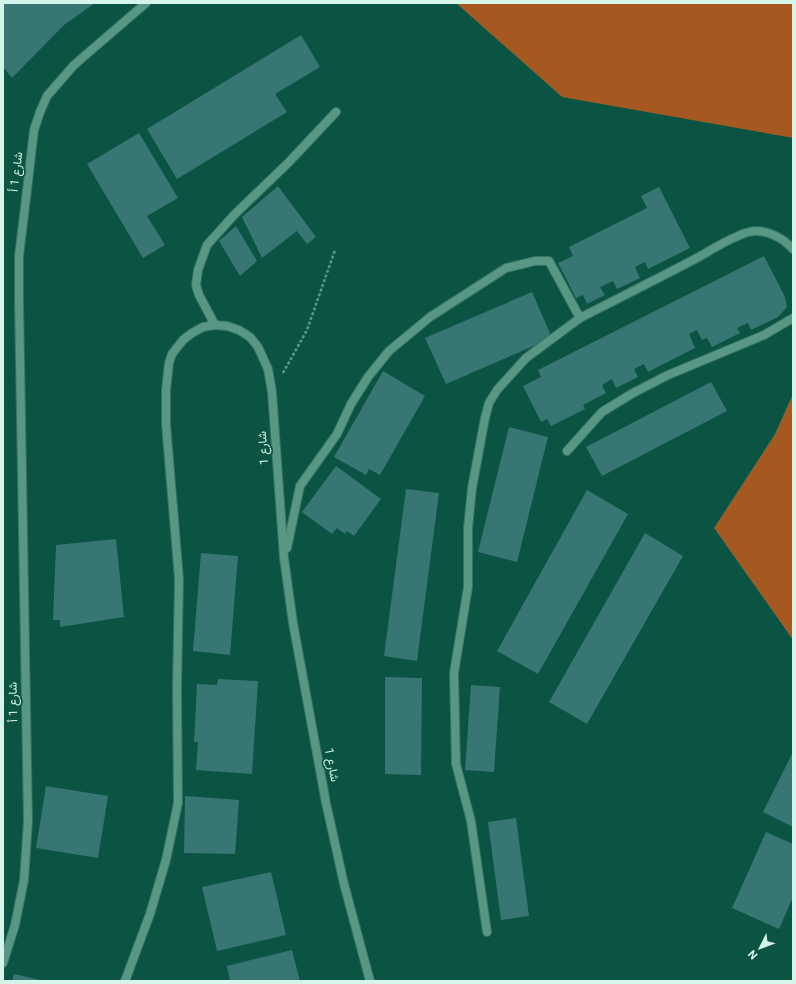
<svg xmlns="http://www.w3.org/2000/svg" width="796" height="984" font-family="Georgia,Vazirmatn,serif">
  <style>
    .green { fill: #a5581f }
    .building { fill: #387674 }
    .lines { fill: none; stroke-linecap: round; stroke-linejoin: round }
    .street-casing { stroke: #347364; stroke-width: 10 }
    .path { stroke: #609788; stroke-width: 2.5; stroke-dasharray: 3 2; stroke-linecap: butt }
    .street { stroke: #589784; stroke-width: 8 }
    .labels { text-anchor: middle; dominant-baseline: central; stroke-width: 3.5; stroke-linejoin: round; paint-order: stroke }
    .street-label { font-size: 12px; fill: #d6f5ea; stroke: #0b5342 }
  </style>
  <rect width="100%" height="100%" fill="#0b5342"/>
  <g class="green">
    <path d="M456,3H793V138L562,97Z"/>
    <path d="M793,394V640L714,528L775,434Z"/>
  </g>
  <g class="building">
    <path d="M3,3H95L64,25L12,78L3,67Z"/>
    <path d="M301,35L320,67L275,94L287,112L177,179L147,129Z"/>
    <path d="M139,133L178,198L147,216L165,245L143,258L87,164Z"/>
    <path d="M278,186L316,237L307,244L297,231L262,258L242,217Z"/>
    <path d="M659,187L690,248L648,269L645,262L635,267L640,278L617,289L613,281L600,287L605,295L587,304L583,295L576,298L558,263L573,256L569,247L647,208L641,196Z"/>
    <path d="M236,226L257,261L240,276L219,241Z"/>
    <path d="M764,256L785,297L787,307L778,317L751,330L748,323L737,328L740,333L712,347L707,338L702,340L697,330L689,334L695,348L648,372L644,364L634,369L638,377L616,388L612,379L602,385L606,393L583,405L585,409L551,426L547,419L541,422L523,386L541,377L538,370Z"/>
    <path d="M532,292L552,338L446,384L425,338Z"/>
    <path d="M383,371L425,396L380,475L369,469L366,475L334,457Z"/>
    <path d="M711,382L727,411L602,476L586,447Z"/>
    <path d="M509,427L548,437L517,562L478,552Z"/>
    <path d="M336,466L381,499L354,536L347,531L345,534L337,528L332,534L302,512Z"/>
    <path d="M406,489L439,493L417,661L384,656Z"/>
    <path d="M587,490L628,514L538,674L497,651Z"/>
    <path d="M645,533L683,556L587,724L549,702Z"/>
    <path d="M116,539L124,617L60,627V620H53L56,545Z"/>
    <path d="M201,553L238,556L230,655L193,651Z"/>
    <path d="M385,677L422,678L421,775L385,774Z"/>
    <path d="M218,679L258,681L252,774L196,770L198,742H194L197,684L217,685Z"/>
    <path d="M471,685L500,687L494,772L465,770Z"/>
    <path d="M793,752V827L763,812Z"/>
    <path d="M46,786L108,796L98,858L36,848Z"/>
    <path d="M185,796L239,800L235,854L184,853Z"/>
    <path d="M516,818L529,916L501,920L488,822Z"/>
    <path d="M766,832L793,844V897L779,929L732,908Z"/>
    <path d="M271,872L286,935L217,951L202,887Z"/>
    <path d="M292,950L300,981H230L227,966Z"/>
    <path d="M14,974L40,980L39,981H12Z"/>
  </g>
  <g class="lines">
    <defs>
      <g id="street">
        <path d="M580,318C619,298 657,279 695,259C712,250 730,237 749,232C765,228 783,238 793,249"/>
        <path d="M215,325L199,295L196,285L198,270L207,245L234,215L289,162L336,112"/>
        <path d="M567,451L602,412L633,393L668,375L764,335L793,318"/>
        <path d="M287,548L300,486L337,434L351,404L368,377L389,351L430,317L506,268L535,261H549L580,318L526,358L497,390L489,403L485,418L472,488L468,528V587L454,673L456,764L471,821L487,932"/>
        <path d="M3,963L15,925L24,880L28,821L19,302V256L27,190L34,130L40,112L47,96L74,65L146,3"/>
        <path d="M125,981L150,914L166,860L178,803L177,689L179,579L166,424V390L169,363L172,354L183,340L192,333L203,327L215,325L227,326L239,330L250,337L258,347L268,369L272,392L284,558L293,623L326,803L344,884L370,981"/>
      </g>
    </defs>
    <use href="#street" class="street-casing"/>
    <path class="path" d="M283,373L307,330L335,250"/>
    <use href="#street" class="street"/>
  </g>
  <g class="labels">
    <g class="street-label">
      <text transform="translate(17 172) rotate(-83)">شارع 1 أ</text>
      <text transform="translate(264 448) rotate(-94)">شارع 1</text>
      <text transform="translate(14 702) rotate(-91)">شارع 1 أ</text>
      <text transform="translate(331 765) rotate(79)">شارع 1</text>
    </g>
  </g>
  <rect width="796" height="984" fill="none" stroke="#d6f5ea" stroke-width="8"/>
  <g transform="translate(760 948) rotate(228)" stroke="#0b5342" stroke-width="3" paint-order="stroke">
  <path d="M0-3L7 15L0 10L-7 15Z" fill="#d6f5ea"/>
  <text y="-6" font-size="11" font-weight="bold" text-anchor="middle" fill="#d6f5ea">N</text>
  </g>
</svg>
